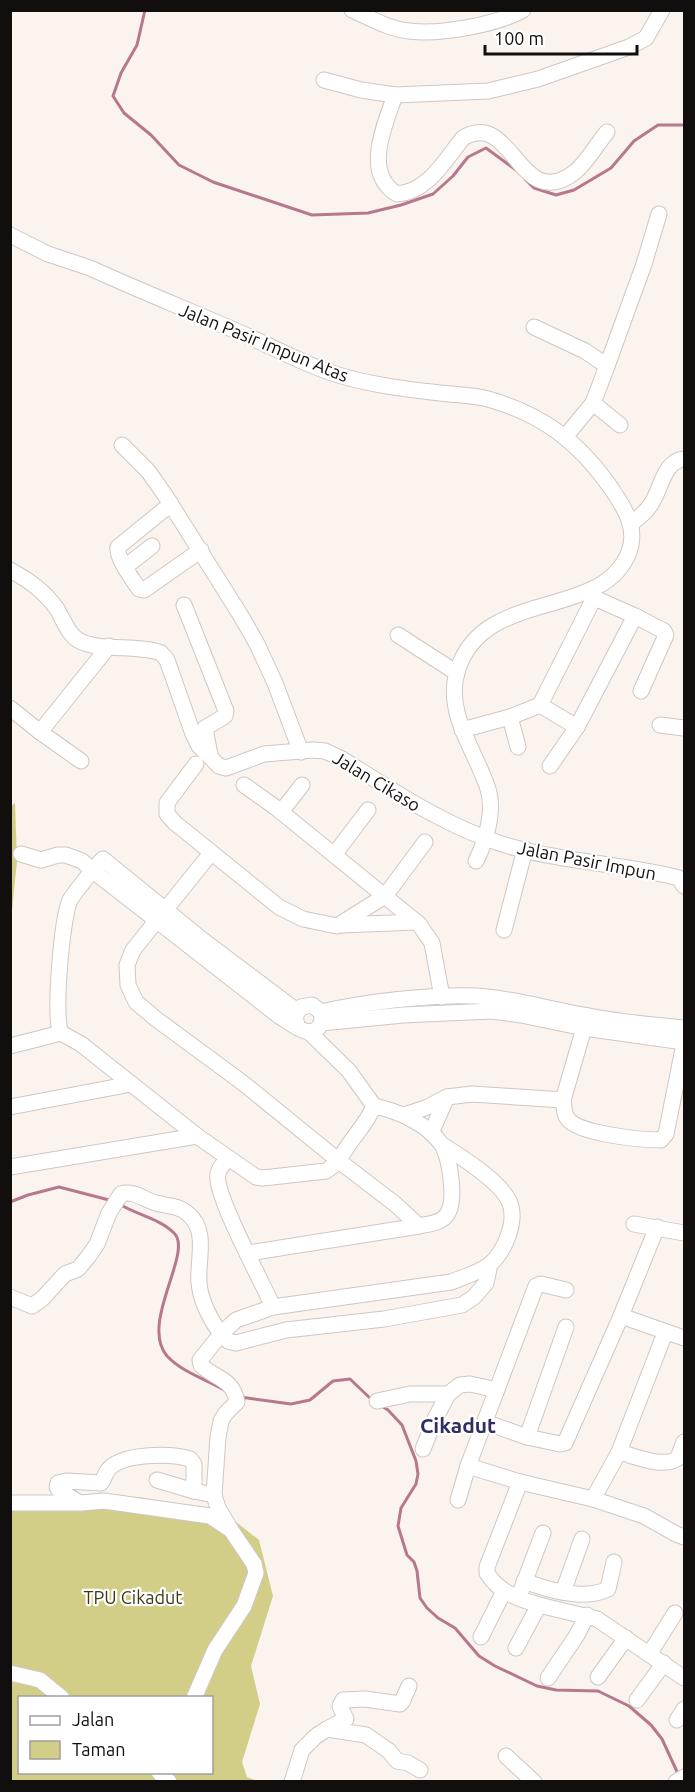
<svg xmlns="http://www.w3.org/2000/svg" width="695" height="1792" font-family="Ubuntu,sans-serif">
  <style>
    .green { fill: #d2ce87; fill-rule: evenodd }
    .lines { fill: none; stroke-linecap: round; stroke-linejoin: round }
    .stream { stroke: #b7788c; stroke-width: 3 }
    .minor-casing { stroke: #cfc7c2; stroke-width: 17 }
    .minor { stroke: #fff; stroke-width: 15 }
    .labels { text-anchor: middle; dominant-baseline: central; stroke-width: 4.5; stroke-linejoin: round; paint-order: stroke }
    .street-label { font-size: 18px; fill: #110e0d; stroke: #fff }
    .park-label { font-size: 18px; fill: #3c3914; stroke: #fff }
    .quarter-label { font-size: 21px; font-weight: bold; fill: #2e2d67; stroke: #fff }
  </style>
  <rect width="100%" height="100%" fill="#fbf3ee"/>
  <g class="green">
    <path d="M15,803L17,861L11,920L10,807Z"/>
    <path d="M10,1497L79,1502L138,1497L222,1511L259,1540L273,1596L251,1666L260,1704L242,1762L247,1777L257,1781H11ZM20,1698H212V1772H20Z"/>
  </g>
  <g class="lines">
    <g class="stream">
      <path d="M145,10L137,45L121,73L113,96L124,113L151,135L179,165L213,182L312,215L368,213L401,205L433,194L453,176L468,157L486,148L516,170"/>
      <path d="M525,179L534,188L556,195L574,190L611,168L634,141L658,125H684"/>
      <path d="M10,1202L28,1195L59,1187L113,1201"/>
      <path d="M121,1205C138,1215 160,1219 174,1233C194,1252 139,1323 167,1356C183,1373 206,1379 226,1391"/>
      <path d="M240,1397L291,1404L310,1400L333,1381L350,1379L372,1400"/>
      <path d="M380,1405L388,1410L402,1425L416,1461L418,1474L416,1484L401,1508L398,1526L407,1555L414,1562L417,1571L420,1598L427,1608L438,1618L455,1628L479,1656L495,1666L537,1686L556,1690L598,1691L629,1706L651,1725L662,1739L679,1776"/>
    </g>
    <defs>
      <g id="minor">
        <path d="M352,10C370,18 389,29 409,31C439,35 496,25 523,10"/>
        <path d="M324,80L361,90L395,95L488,91L538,79L629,47L646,38L662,10"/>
        <path d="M395,95C385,125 362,173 397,194C428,192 445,160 463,138C513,108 519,215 575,172C587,162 597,144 607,132"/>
        <path d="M10,235L48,254L90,268C143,292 198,314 252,338C279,350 306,365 335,374C370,385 405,389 440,393C456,395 473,395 488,399C542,414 579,442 611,488C624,507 638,528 629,552C602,622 482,586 457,672C445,714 476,751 488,789C495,811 486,841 476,861"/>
        <path d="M534,327L585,351L607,366L593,403L565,437"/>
        <path d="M607,366L644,264L659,214"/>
        <path d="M593,403L620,425"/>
        <path d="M122,445L148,471L165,495L241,616L257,644L275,683L301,752"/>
        <path d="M171,504L118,547C116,558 133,580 139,589L144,590L201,550"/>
        <path d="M632,523C638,518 645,513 649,507C661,493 662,461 684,459"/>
        <path d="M125,567L152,546"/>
        <path d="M10,570C30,581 44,591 57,609C63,619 68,634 78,640C98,652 138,644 161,653L167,660L193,734L199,746L219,766L226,768L264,754L313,750L325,751L342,759C392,790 442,824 499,843C557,862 620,863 679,878L684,886"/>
        <path d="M184,605L226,711L225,716L205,728L210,755"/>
        <path d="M635,616L664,631L666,635L641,691"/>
        <path d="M398,635L457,673"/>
        <path d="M10,708L40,732L109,646"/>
        <path d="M510,717L518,747"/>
        <path d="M660,725L684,728"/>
        <path d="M462,730L510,717L540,705L577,727L635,616L597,599L593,600L540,705"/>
        <path d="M40,732L81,761"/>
        <path d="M196,764L167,803V814L175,823L279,907L303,919L337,926L385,896L425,842"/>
        <path d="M550,766L577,727"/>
        <path d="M244,785L275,807L419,924L432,943L442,997"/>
        <path d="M281,812L302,785"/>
        <path d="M211,853L133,950L127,965L128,985L136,1002L156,1019L243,1083L339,1161C348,1141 366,1126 374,1106L349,1071L309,1032"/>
        <path d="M21,854L41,860L58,855H66L82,861L92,870C86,880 76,890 70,900C62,917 53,1018 61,1033L81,1044L197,1136L256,1177L263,1178L326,1171L339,1161L395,1204L419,1226"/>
        <path d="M334,855L368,810"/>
        <path d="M341,925L416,922"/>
        <path d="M504,930L525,849"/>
        <path d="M321,1012C365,1002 431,994 476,996C514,998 551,1010 589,1016C620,1022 653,1025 684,1028"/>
        <path d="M321,1023L403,1015L492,1011L521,1015L584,1028L684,1042"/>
        <path d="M297,1025L295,1016L301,1007L312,1005L321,1012C322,1018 323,1022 319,1027C309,1040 290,1022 279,1016L92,870L103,859L204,941L297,1011"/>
        <path d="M10,1046L61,1033"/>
        <path d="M563,1100C564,1105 564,1114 567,1118C577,1134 642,1140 661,1140L666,1134L684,1044"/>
        <path d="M10,1107L131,1084"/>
        <path d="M404,1115L428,1107L447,1097L472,1094L563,1100L586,1021"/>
        <path d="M431,1133L447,1097"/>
        <path d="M441,1144C460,1156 500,1181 509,1201C518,1220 505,1252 489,1265C478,1273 464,1277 451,1282L273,1307L236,1320L221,1334L228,1341L236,1343L286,1330L384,1319L462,1305L474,1297L486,1283L490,1264"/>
        <path d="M229,1159C224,1163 219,1167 218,1174C213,1193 263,1283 273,1307"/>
        <path d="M10,1167L197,1136"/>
        <path d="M634,1224L684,1233"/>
        <path d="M248,1253L419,1226C429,1224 443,1223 448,1213C456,1199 450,1158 442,1145C427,1123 398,1111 374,1106"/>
        <path d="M566,1290L541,1284L536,1286L468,1466L520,1482L593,1499L619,1452L665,1333"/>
        <path d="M10,1297L32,1306L42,1299L65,1274L78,1269L88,1257L97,1244L109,1213L121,1194C134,1190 144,1200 156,1203C166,1206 178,1205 187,1213C209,1230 197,1259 199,1283C201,1302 210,1319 221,1334L200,1360L201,1365C215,1379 233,1378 237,1402L225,1414L221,1421L218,1437L214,1495L218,1508L231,1530"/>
        <path d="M621,1316L657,1227"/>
        <path d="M377,1401L410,1394H448L460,1385L470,1384L497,1390"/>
        <path d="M485,1422L527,1437L560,1444L565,1443L621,1316L684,1338"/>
        <path d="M527,1437L566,1327"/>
        <path d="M423,1449L435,1419L448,1394"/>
        <path d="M619,1452C635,1456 663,1469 678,1458L684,1442"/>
        <path d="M157,1480L194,1491"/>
        <path d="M520,1482L487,1567V1573C498,1592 519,1599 539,1605"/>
        <path d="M593,1499L644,1516L676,1534L684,1537"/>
        <path d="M458,1500L468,1466"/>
        <path d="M78,1502L59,1490L57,1487L58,1483L66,1481L101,1483C104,1479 105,1474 108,1470C121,1453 170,1453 190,1459L194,1464V1491L214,1495"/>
        <path d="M10,1503H81L104,1501L210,1516L231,1530L254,1564L256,1573L244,1606L215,1650L194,1698"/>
        <path d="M524,1581C548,1590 584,1601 608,1589L614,1562"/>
        <path d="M521,1591L543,1533"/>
        <path d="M563,1592L582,1539"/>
        <path d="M481,1637L504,1591"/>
        <path d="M516,1648L539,1605L597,1619L684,1678"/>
        <path d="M650,1653L675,1613"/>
        <path d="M10,1673L40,1680L62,1698"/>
        <path d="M598,1677L626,1638"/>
        <path d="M548,1678L577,1635L587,1615"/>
        <path d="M637,1700L664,1663"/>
        <path d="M677,1720L684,1709"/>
        <path d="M327,1729L346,1719L340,1706L343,1700L365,1699L400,1704L402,1702L409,1686"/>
        <path d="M506,1756L534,1782"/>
        <path d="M159,1772L169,1782"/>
        <path d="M292,1782L302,1750L316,1736L327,1729L366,1735L389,1751L397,1761L408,1763L420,1770"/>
        <path d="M676,1782L684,1777"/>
      </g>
    </defs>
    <use href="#minor" class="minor-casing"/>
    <use href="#minor" class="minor"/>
  </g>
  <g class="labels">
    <g class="street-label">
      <text transform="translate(264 342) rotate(22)">Jalan Pasir Impun Atas</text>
      <text transform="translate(377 781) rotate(31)">Jalan Cikaso</text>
      <text transform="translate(587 860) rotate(11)">Jalan Pasir Impun</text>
    </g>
    <g class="park-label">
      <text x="133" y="1597">TPU Cikadut</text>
    </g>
    <g class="quarter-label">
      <text x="458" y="1425">Cikadut</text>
    </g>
  </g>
  <rect width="695" height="1792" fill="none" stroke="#110e0d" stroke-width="24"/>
  <rect x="18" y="1696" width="195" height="78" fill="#ffffff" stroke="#a09f9e" stroke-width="1.5"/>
  <rect x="30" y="1716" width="30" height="9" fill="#ffffff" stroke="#a09f9e" stroke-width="1.5"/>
  <text x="72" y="1726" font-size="18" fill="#110e0d">Jalan</text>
  <rect x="30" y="1741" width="30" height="18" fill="#d2ce87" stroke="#a09f9e" stroke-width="1.5"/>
  <text x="72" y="1756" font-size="18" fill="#110e0d">Taman</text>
  <path d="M485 45v9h152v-9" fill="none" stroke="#110e0d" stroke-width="3"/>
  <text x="494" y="45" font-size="18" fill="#110e0d" stroke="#ffffff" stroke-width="4.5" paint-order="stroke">100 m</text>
</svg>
